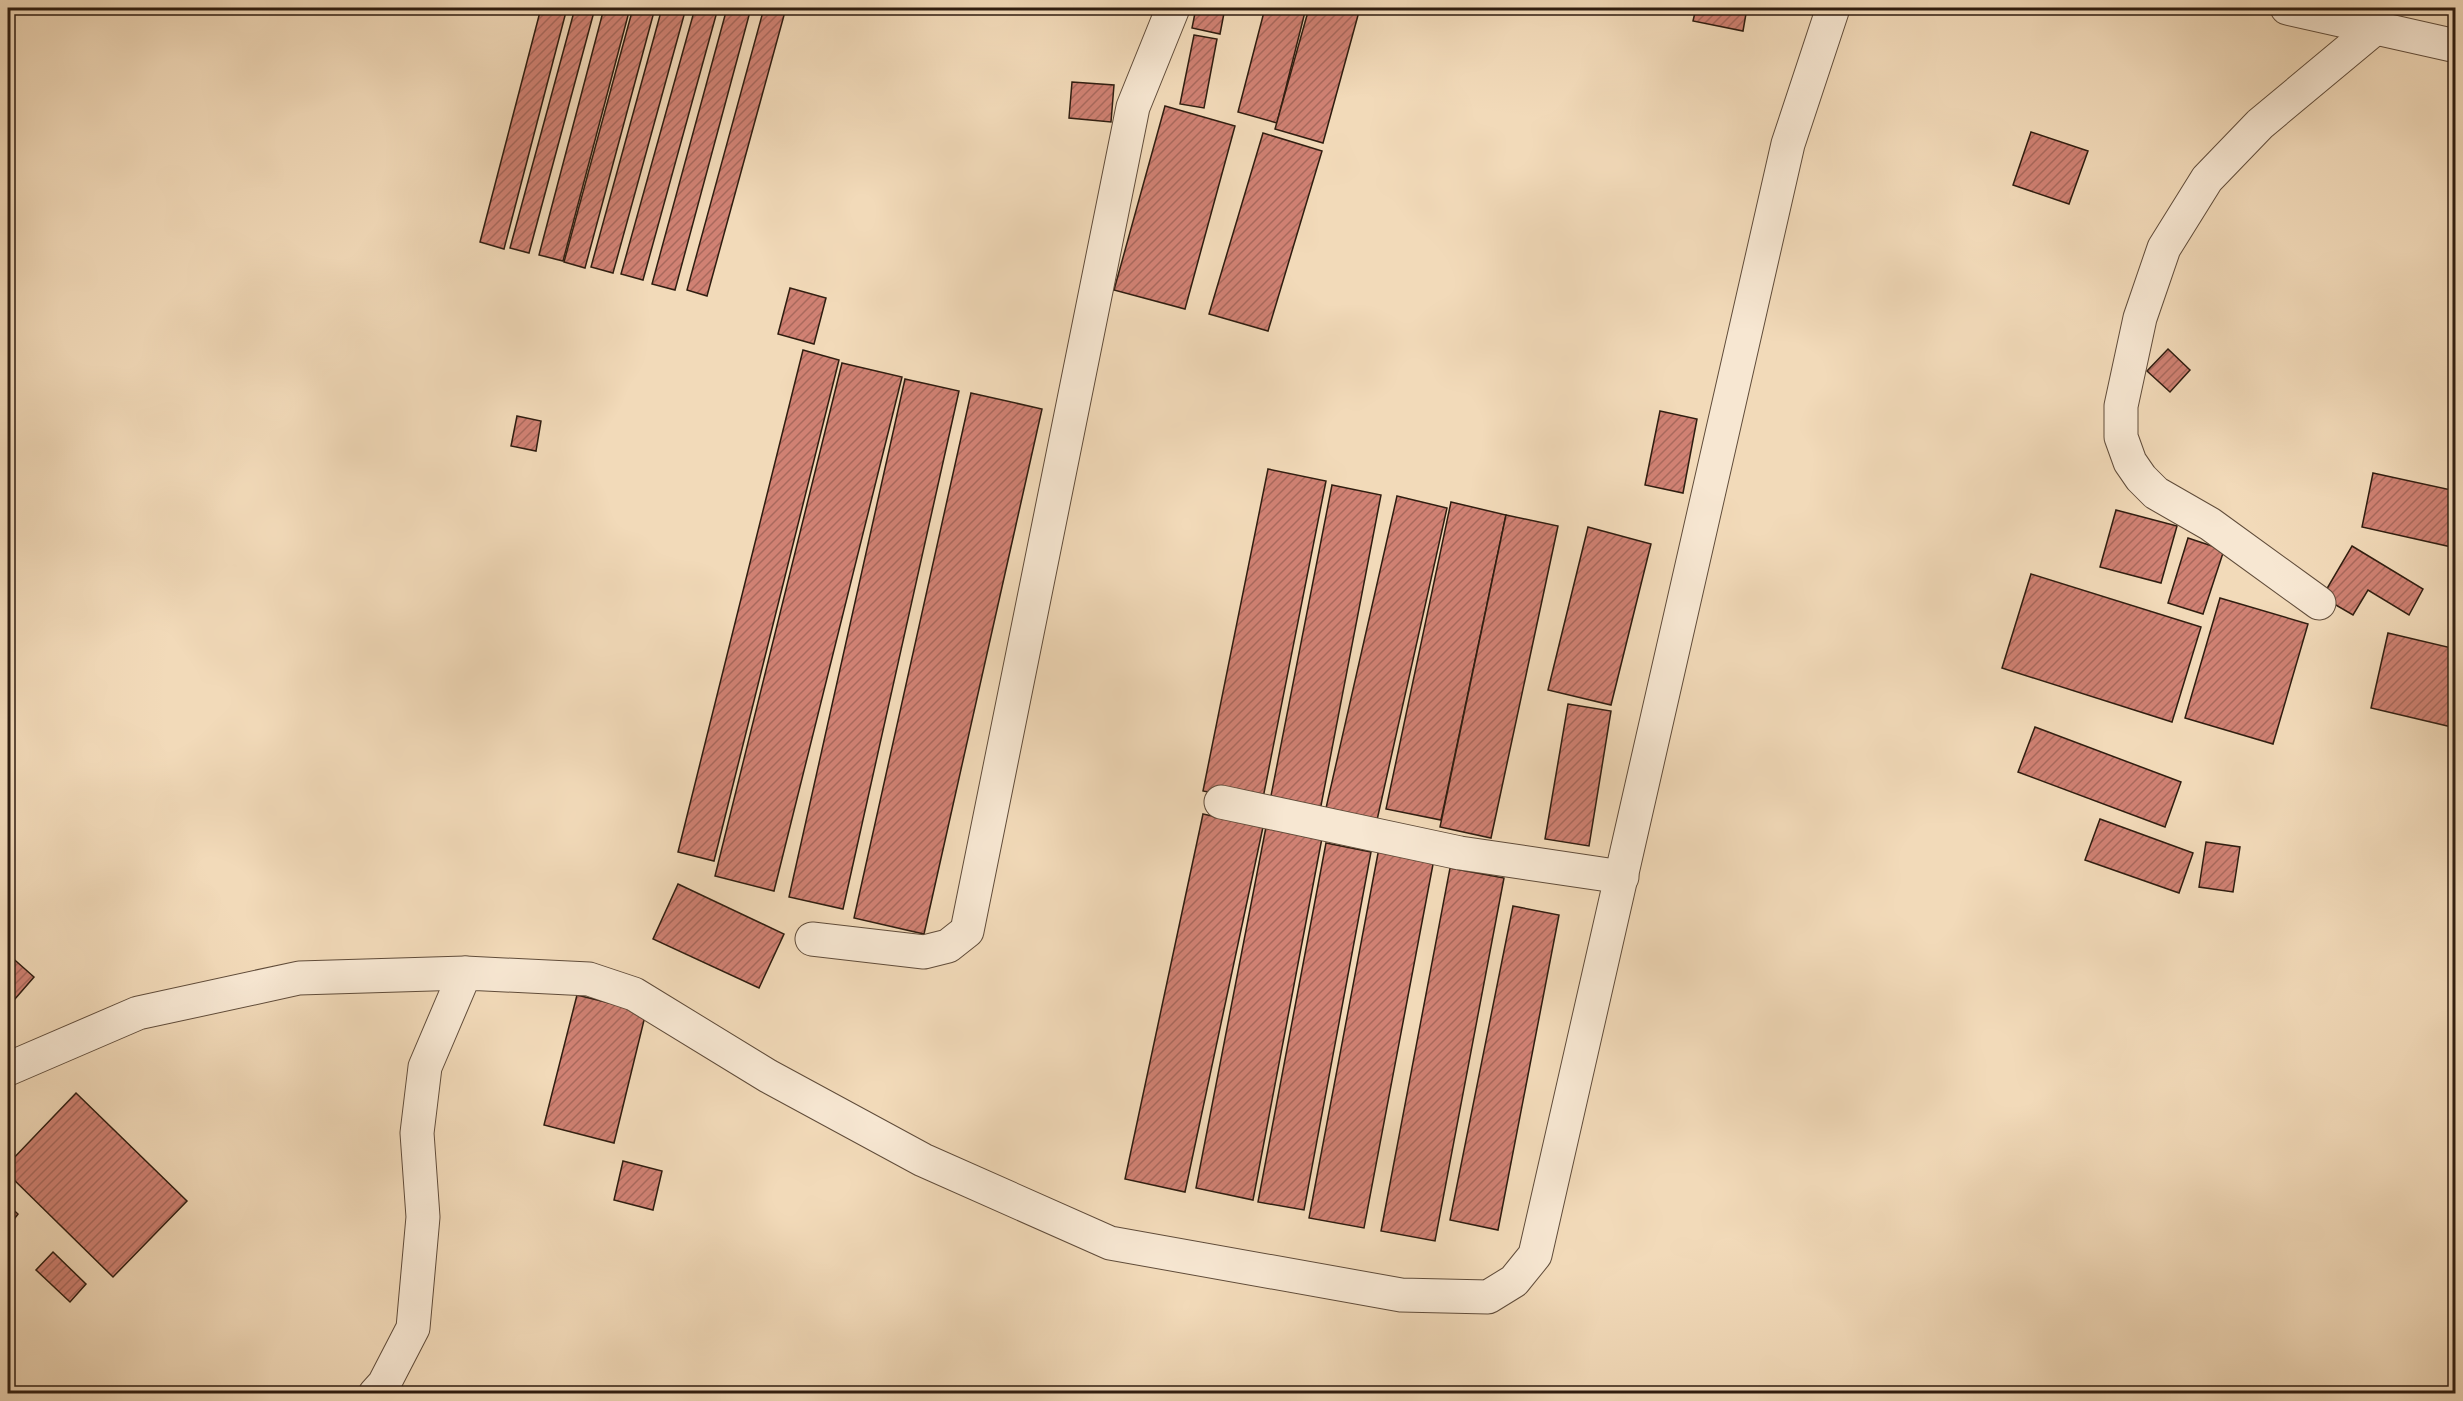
<svg xmlns="http://www.w3.org/2000/svg" width="2463" height="1401" font-family="'IM FELL Double Pica',serif">
  <style>
    .building { fill: url(#building-hatch); stroke: #2f1d10; stroke-width: 1.5 }
    .lines { fill: none; stroke-linecap: round; stroke-linejoin: round }
    .minor-casing { stroke: #604c3a; stroke-width: 35 }
    .minor { stroke: #f7e7d2; stroke-width: 33 }
  </style>
  <defs>
    <pattern id="building-hatch" width="6" height="6" patternUnits="userSpaceOnUse" patternTransform="scale(1.5)"><rect width="6" height="6" fill="#d08173"/><path d="M-1 1l2-2M0 6l6-6M5 7l2-2" fill="none" stroke="#a9695d"/></pattern>
  </defs>
  <rect width="100%" height="100%" fill="#f2dab9"/>
  <filter id="stains"><feTurbulence type="fractalNoise" baseFrequency=".00333" numOctaves="4"/><feColorMatrix values="0 0 0 0 .2 0 0 0 0 .09 0 0 0 0 .02 0 0 0 .5 -.17"/></filter>
  <radialGradient id="worn" r=".72"><stop offset=".6" stop-color="#630" stop-opacity="0"/><stop offset="1" stop-color="#630" stop-opacity=".3"/></radialGradient>
  <g class="building">
    <path d="M541,8H567L504,249L480,242Z"/>
    <path d="M575,8H595L529,253L510,248Z"/>
    <path d="M604,8H630L563,261L539,255Z"/>
    <path d="M633,8H655L585,268L564,262Z"/>
    <path d="M662,8H686L613,273L591,267Z"/>
    <path d="M695,8H718L643,280L621,274Z"/>
    <path d="M727,8H751L675,290L652,284Z"/>
    <path d="M764,8H786L707,296L687,290Z"/>
    <path d="M1196,8H1225L1220,34L1192,28Z"/>
    <path d="M1265,8H1306L1277,123L1238,112Z"/>
    <path d="M1309,8H1360L1323,143L1275,129Z"/>
    <path d="M1696,8H1747L1743,31L1693,21Z"/>
    <path d="M1194,35L1217,39L1204,108L1180,104Z"/>
    <path d="M1072,82L1114,85L1111,122L1069,118Z"/>
    <path d="M1165,106L1235,126L1185,309L1114,290Z"/>
    <path d="M2031,132L2088,151L2069,204L2013,185Z"/>
    <path d="M1263,133L1322,151L1268,331L1209,314Z"/>
    <path d="M790,288L826,298L814,344L778,334Z"/>
    <path d="M2168,349L2190,370L2170,392L2147,371Z"/>
    <path d="M803,350L839,360L714,861L678,852Z"/>
    <path d="M842,363L902,377L774,891L715,876Z"/>
    <path d="M905,379L959,391L843,909L789,897Z"/>
    <path d="M971,393L1042,409L924,934L854,918Z"/>
    <path d="M1660,411L1697,419L1683,493L1645,485Z"/>
    <path d="M517,416L541,421L536,451L511,446Z"/>
    <path d="M1268,469L1326,481L1262,803L1203,791Z"/>
    <path d="M2373,473L2456,491V548L2362,527Z"/>
    <path d="M1332,485L1381,495L1319,816L1269,806Z"/>
    <path d="M1397,496L1447,508L1375,829L1324,817Z"/>
    <path d="M1451,502L1506,515L1441,820L1386,809Z"/>
    <path d="M2116,510L2177,526L2161,583L2100,567Z"/>
    <path d="M1506,515L1558,526L1491,838L1440,827Z"/>
    <path d="M1588,527L1651,544L1611,705L1548,690Z"/>
    <path d="M2188,538L2224,550L2203,614L2168,603Z"/>
    <path d="M2352,546L2423,589L2409,615L2368,590L2353,615L2322,597Z"/>
    <path d="M2031,574L2201,627L2172,722L2002,668Z"/>
    <path d="M2220,598L2308,624L2273,744L2185,718Z"/>
    <path d="M2388,633L2456,649V728L2371,708Z"/>
    <path d="M1568,704L1611,711L1589,846L1545,839Z"/>
    <path d="M2035,727L2181,782L2165,827L2018,772Z"/>
    <path d="M1203,814L1263,827L1185,1192L1125,1179Z"/>
    <path d="M2100,819L2193,853L2179,893L2085,860Z"/>
    <path d="M1266,827L1322,838L1253,1200L1196,1188Z"/>
    <path d="M2206,842L2240,847L2233,892L2199,887Z"/>
    <path d="M1326,843L1371,852L1304,1210L1258,1202Z"/>
    <path d="M1379,848L1434,859L1364,1228L1309,1218Z"/>
    <path d="M1450,868L1504,878L1435,1241L1381,1231Z"/>
    <path d="M678,884L784,934L759,988L653,939Z"/>
    <path d="M1513,906L1559,915L1498,1230L1450,1220Z"/>
    <path d="M8,954L34,977L8,1007Z"/>
    <path d="M577,995L646,1012L614,1143L544,1125Z"/>
    <path d="M76,1093L187,1201L113,1277L8,1174V1164Z"/>
    <path d="M623,1161L662,1171L653,1210L614,1200Z"/>
    <path d="M8,1205L18,1214L8,1227Z"/>
    <path d="M53,1252L86,1284L70,1302L36,1270Z"/>
  </g>
  <g class="lines">
    <defs>
      <g id="minor">
        <path d="M2287,8L2456,46"/>
        <path d="M2319,603L2210,524L2156,493L2141,478L2130,462L2121,437V406L2140,318L2164,248L2207,179L2260,124L2374,29"/>
        <path d="M1221,802L1460,853L1622,877"/>
        <path d="M812,939L924,952L948,946L967,931L1133,107L1173,8"/>
        <path d="M8,1069L138,1013L299,978L465,973"/>
        <path d="M375,1394L384,1384L413,1328L423,1217L417,1133L425,1067L465,973L589,979L634,994L768,1076L923,1160L1110,1243L1401,1295L1488,1297L1514,1281L1535,1255L1788,144L1833,8"/>
      </g>
    </defs>
    <use href="#minor" class="minor-casing"/>
    <use href="#minor" class="minor"/>
  </g>
  <rect width="2463" height="1401" fill="none" stroke="#f2dab9" stroke-width="30"/>
  <rect x="9" y="9" width="2445" height="1383" fill="none" stroke="#2f1d10" stroke-width="3"/>
  <rect x="15" y="15" width="2433" height="1371" fill="none" stroke="#2f1d10" stroke-width="1.5"/>
  <rect width="100%" height="100%" filter="url(#stains)"/>
  <rect width="100%" height="100%" fill="url(#worn)"/>
</svg>
